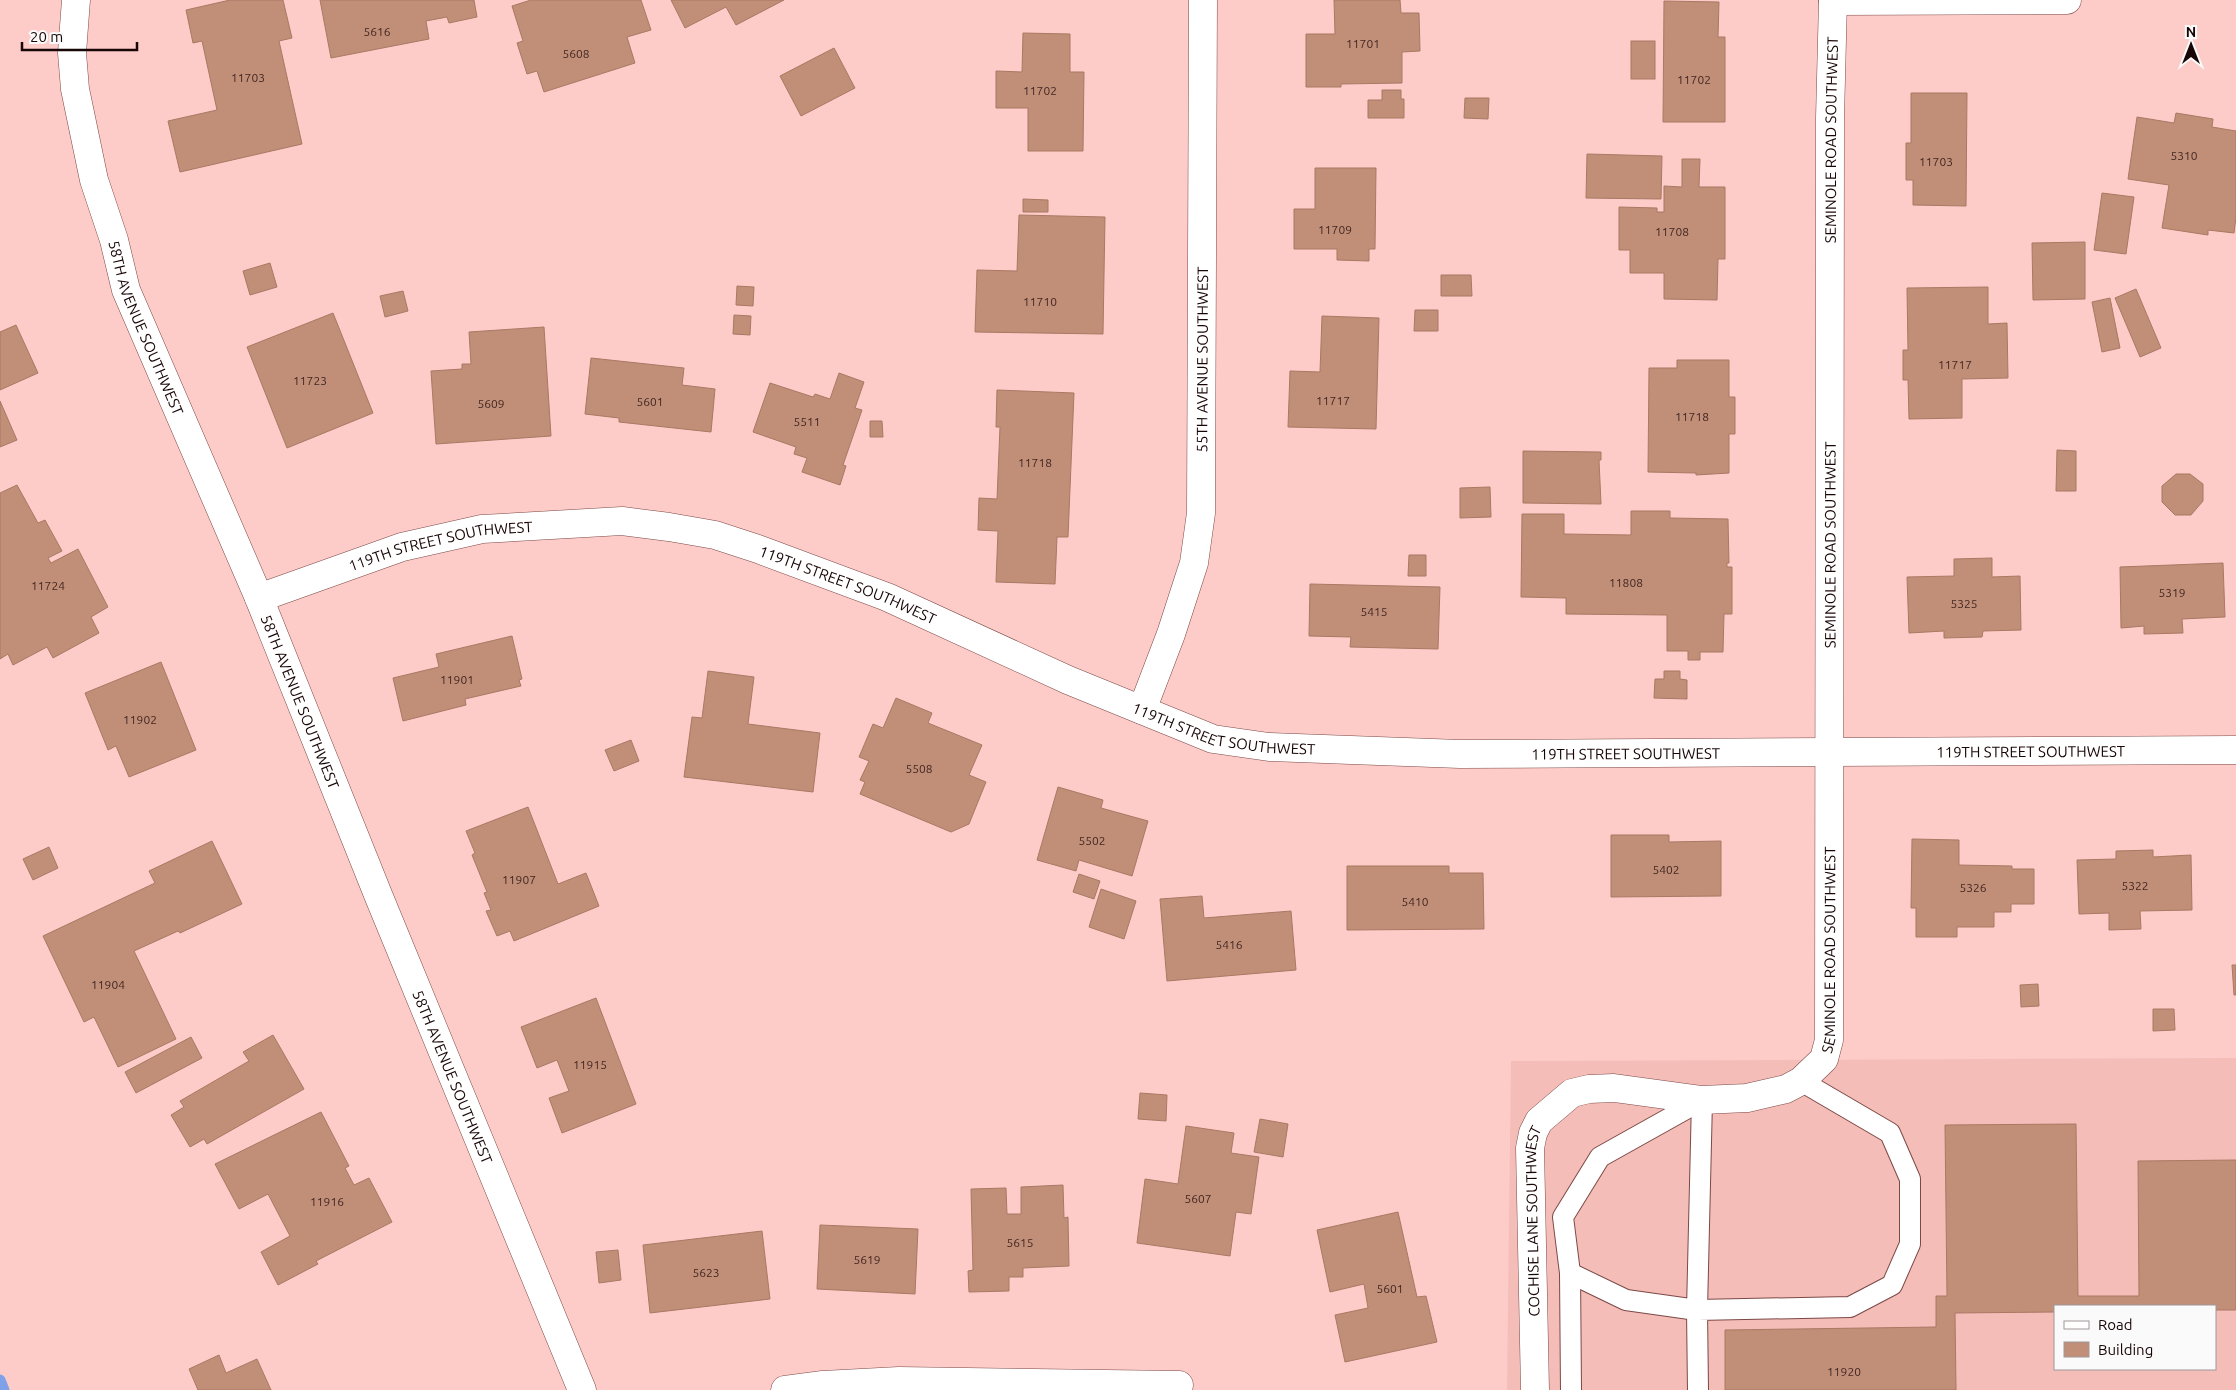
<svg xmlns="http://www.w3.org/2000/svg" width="2236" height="1390" font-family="Ubuntu,sans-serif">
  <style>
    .built { fill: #f4bdb8; fill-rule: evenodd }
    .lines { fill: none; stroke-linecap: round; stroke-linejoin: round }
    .stream { stroke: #7fa1e7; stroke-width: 11 }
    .building { fill: #c18e78; stroke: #aa7863 }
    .lane-casing { stroke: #7c4946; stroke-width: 22 }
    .street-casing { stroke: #7c4946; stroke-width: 29 }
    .lane { stroke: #fff; stroke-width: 20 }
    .street { stroke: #fff; stroke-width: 28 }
    .labels { text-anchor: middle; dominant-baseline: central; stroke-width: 5; stroke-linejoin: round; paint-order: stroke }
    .number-label { font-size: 12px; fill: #422722 }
    .street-label { font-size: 15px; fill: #180505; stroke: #fafafa }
  </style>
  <rect width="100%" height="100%" fill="#fdccc8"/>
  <path class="built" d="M2236,1058V1390H1507L1511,1061ZM2055,1306H2215V1369H2055Z"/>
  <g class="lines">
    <path class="stream" d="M0,1380L4,1390"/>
  </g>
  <g class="building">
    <path d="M230,0H283L292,38L279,41L302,144L180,172L168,121L217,110L202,41L193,43L186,10Z"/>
    <path d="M320,0H474L477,17L449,23L447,17L426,21L429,39L331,58Z"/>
    <path d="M531,0H641L651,30L627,37L635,63L544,92L537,71L527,74L517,43L523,41L512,6Z"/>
    <path d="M671,0H784L736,25L726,7L685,28Z"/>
    <path d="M1334,0H1400L1401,13H1419L1420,51L1402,52V83L1341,84V87H1306V34H1335Z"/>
    <path d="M1664,1L1719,2L1718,37H1725V122H1663Z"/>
    <path d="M1023,33L1070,34V72H1084L1083,151H1028V108H996V71L1022,72Z"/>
    <rect x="1631" y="41" width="24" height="38"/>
    <path d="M834,48L855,88L801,116L780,76Z"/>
    <path d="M1382,90H1401V99H1404V118H1368V100H1382Z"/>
    <path d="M1911,93H1967L1966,206L1913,205V180H1906V143H1911Z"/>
    <path d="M1465,98H1489L1488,119L1464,118Z"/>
    <path d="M2176,113L2213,119L2212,127L2236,131V217L2234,233L2208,230V235L2162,228L2169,185L2128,179L2137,117L2174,123Z"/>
    <path d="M1587,154L1662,156L1661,199L1586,198Z"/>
    <path d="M1682,159H1700L1699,187H1725V259H1718L1717,300L1664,299V273H1630V250H1619V207L1657,208V212H1664V186L1682,187Z"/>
    <path d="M1315,168H1376L1375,249H1369V261L1337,260V249H1294V209H1315Z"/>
    <path d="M2102,193L2134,197L2126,254L2094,250Z"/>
    <path d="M1023,199L1048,200V212H1023Z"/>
    <path d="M1019,215L1105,217L1103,334L975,332L977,270L1017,271Z"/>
    <path d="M2085,242V299L2033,300L2032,243Z"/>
    <path d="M270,263L277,287L250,295L243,271Z"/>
    <path d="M1441,275H1471L1472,296H1441Z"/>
    <path d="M737,286L754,287L753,306L736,305Z"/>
    <path d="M1988,287V324L2007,323L2008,378L1962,379V418L1909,419L1908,380H1903V350H1908L1907,288Z"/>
    <path d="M2136,289L2161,348L2140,357L2115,298Z"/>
    <path d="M403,291L408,311L385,317L380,296Z"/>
    <path d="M2110,298L2120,348L2102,352L2092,302Z"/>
    <path d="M1415,310H1438V331H1414Z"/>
    <path d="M333,313L373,413L287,448L247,347Z"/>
    <path d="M734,315L751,316L750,335L733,334Z"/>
    <path d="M1322,316L1379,318L1376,429L1288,427L1290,371L1320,372Z"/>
    <path d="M16,325L38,373L0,390V332Z"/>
    <path d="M544,327L551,436L436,444L431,371L462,369V364H471L469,332Z"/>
    <path d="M591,358L684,368L682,385L715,389L711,432L619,422V418L585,414Z"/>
    <path d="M1677,360H1729V397H1735V434H1729V473L1696,475V473L1648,472L1649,368H1677Z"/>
    <path d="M839,373L864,382L855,408L862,410L843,465L846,466L840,485L802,472L807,458L794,454L796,447L753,432L770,383L813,397L815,394L830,399Z"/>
    <path d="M997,390L1074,393L1068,537H1057L1055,584L996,582L998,531L978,530L979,498L997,499L1000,427H996Z"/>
    <path d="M0,401L17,440L0,447Z"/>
    <path d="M870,421H882L883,437H870Z"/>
    <path d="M2057,450L2076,451V491H2056Z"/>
    <path d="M1523,451L1601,452V460H1599L1601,504L1523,503Z"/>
    <path d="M2176,474H2190L2203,484V501L2191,515H2175L2162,502V486Z"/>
    <path d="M17,485L38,523L45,520L62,551L48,558L51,563L78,549L108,607L91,617L99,633L53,658L47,647L13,665L8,654L0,659V493Z"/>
    <path d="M1490,487L1491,517L1460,518V488Z"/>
    <path d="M1631,511H1670V518L1728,519L1729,563H1727V567H1732V614H1724L1723,652H1700V660H1688V651H1667V615L1566,614V598L1521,597L1522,514H1564V534L1631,535Z"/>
    <path d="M1409,555H1426V576H1408Z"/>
    <path d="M1992,558V577L2020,576L2021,630L1983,631L1982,637L1944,638V631L1909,633L1907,577L1954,576V559Z"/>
    <path d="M2223,563L2225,617L2182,619L2183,633L2144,634V626L2121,628L2120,567Z"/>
    <path d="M1310,584L1440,587L1438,649L1350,647L1351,637L1309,636Z"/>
    <path d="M512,636L522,679L519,680L521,686L465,699L466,705L403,721L393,678L439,667L436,654Z"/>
    <path d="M161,662L196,750L129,777L116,746L108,750L85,693Z"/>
    <path d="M708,671L754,677L748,724L820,733L813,792L684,777L692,717L702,718Z"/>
    <path d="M1664,671H1680V679L1687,680V699L1654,698L1655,679H1664Z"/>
    <path d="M896,698L932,713L928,723L982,745L969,775L986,782L969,824L951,832L860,794L865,782L860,780L869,761L859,757L873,724L883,728Z"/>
    <path d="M631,740L639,761L614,771L605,750Z"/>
    <path d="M1058,787L1103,800L1101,808L1148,821L1132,876L1079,860L1076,871L1037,860Z"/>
    <path d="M528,807L558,884L586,873L599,906L514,941L510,931L497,936L486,911L491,910L484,893L487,892L472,855L475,853L466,831Z"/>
    <path d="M1611,835H1669V842L1721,841V896L1611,897Z"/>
    <path d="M1912,839L1959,840V865L2012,866V869H2034V904H2011V912H1994V927H1957V937H1916V908H1911Z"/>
    <path d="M212,841L242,904L180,933L178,931L134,951L176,1039L118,1067L94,1017L84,1022L43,936L155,883L149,871Z"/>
    <path d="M49,847L58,868L33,880L23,859Z"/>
    <path d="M2153,850V857L2191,855L2192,910L2140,911L2141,929L2109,930V913L2079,914L2077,860L2116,859V851Z"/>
    <path d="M1347,866H1449V873H1483L1484,929L1347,930Z"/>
    <path d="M1079,874L1100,881L1094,899L1073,892Z"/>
    <path d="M1101,889L1136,901L1124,939L1089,927Z"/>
    <path d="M1202,896L1204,918L1291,911L1296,970L1167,981L1160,899Z"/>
    <path d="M2232,965H2236V995H2234Z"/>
    <path d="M2038,984L2039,1006L2021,1007L2020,985Z"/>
    <path d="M596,998L636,1104L562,1133L549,1098L569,1091L557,1060L537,1068L521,1027Z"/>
    <path d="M2153,1009H2174L2175,1030L2153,1031Z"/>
    <path d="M273,1035L304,1089L207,1144L204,1139L190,1147L171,1115L184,1107L180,1101L249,1061L243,1052Z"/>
    <path d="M191,1037L202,1058L136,1093L125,1072Z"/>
    <path d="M1140,1093L1167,1095L1166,1121L1138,1119Z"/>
    <path d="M321,1112L349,1166L345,1168L354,1185L369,1178L392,1222L316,1261L318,1264L278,1285L261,1252L290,1236L268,1194L239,1209L215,1164Z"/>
    <path d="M1260,1119L1288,1124L1283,1157L1254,1152Z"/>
    <path d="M2076,1124L2078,1296H2139L2138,1161L2236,1160V1310H2215V1306H2055V1312L1955,1313L1956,1390H1725V1330L1936,1327V1296H1947L1945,1125Z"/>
    <path d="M1186,1126L1234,1133L1231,1153L1259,1157L1251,1214L1236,1212L1230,1256L1137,1243L1145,1179L1178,1184Z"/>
    <path d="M1063,1185L1064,1218L1068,1217L1069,1266L1023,1268V1277H1009V1291L969,1292L968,1271L973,1270L971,1189L1006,1188L1007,1214H1021V1187Z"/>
    <path d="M1398,1212L1417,1297L1426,1296L1437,1342L1345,1362L1335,1315L1368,1308L1364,1284L1330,1292L1317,1230Z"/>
    <path d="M820,1225L918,1229L915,1294L817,1289Z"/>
    <path d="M762,1231L770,1299L650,1313L643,1245Z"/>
    <path d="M618,1250L621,1280L599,1283L596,1252Z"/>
    <path d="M219,1355L226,1373L257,1359L271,1390H198L189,1369Z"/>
  </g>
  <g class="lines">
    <defs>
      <g id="lane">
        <path d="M1570,1273L1626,1300L1697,1310L1702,1100"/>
        <path d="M1571,1390L1570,1273L1563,1217L1600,1157L1702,1100"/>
        <path d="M1698,1390L1697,1310L1850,1307L1892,1285L1910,1244V1179L1890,1133L1801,1081"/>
      </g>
      <g id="street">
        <path id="s1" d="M76,0L72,53L75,89L94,180L114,240L126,290L259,598L379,897L582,1390"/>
        <path d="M1833,1L2067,0"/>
        <path id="s2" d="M259,598L402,547L482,529L622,521L669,527L715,535L758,549L887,597L1068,680L1213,739L1269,747L1460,754L2236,750"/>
        <path id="s3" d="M1142,710L1171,634L1194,563L1201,513L1203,0"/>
        <path d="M785,1390L823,1385L899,1381L1179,1385"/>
        <path id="s4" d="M1535,1390L1530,1148L1533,1133L1539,1121L1572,1093L1589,1089L1614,1088L1702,1100L1747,1098L1786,1089L1801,1081L1824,1059L1829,1040L1830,118L1833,0"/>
      </g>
    </defs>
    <use href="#lane" class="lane-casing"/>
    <use href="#street" class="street-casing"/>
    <use href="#lane" class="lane"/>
    <use href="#street" class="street"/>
  </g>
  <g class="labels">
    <g class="number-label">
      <text x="377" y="31">5616</text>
      <text x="1363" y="43">11701</text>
      <text x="576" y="53">5608</text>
      <text x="248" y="77">11703</text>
      <text x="1694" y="79">11702</text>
      <text x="1040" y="90">11702</text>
      <text x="2184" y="155">5310</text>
      <text x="1936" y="161">11703</text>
      <text x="1335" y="229">11709</text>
      <text x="1672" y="231">11708</text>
      <text x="1040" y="301">11710</text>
      <text x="1955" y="364">11717</text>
      <text x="310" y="380">11723</text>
      <text x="1333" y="400">11717</text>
      <text x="650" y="401">5601</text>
      <text x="491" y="403">5609</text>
      <text x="1692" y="416">11718</text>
      <text x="807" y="421">5511</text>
      <text x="1035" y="462">11718</text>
      <text x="1626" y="582">11808</text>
      <text x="48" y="585">11724</text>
      <text x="2172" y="592">5319</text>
      <text x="1964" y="603">5325</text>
      <text x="1374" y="611">5415</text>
      <text x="457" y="679">11901</text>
      <text x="140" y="719">11902</text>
      <text x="919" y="768">5508</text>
      <text x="1092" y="840">5502</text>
      <text x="1666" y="869">5402</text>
      <text x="519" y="879">11907</text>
      <text x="2135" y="885">5322</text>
      <text x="1973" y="887">5326</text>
      <text x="1415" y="901">5410</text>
      <text x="1229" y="944">5416</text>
      <text x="108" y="984">11904</text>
      <text x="590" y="1064">11915</text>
      <text x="1198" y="1198">5607</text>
      <text x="327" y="1201">11916</text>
      <text x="1020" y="1242">5615</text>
      <text x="867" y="1259">5619</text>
      <text x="706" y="1272">5623</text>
      <text x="1390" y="1288">5601</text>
      <text x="1844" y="1371">11920</text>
    </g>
    <g class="street-label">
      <text stroke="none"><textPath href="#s4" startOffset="1499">SEMINOLE ROAD SOUTHWEST</textPath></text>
      <text stroke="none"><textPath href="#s1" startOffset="339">58TH AVENUE SOUTHWEST</textPath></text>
      <text stroke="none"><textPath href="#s3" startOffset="360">55TH AVENUE SOUTHWEST</textPath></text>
      <text stroke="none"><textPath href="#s4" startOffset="1094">SEMINOLE ROAD SOUTHWEST</textPath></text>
      <text stroke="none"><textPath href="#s2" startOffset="190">119TH STREET SOUTHWEST</textPath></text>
      <text stroke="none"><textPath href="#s2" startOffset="610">119TH STREET SOUTHWEST</textPath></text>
      <text stroke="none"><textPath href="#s1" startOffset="744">58TH AVENUE SOUTHWEST</textPath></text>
      <text stroke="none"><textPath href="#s2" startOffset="1015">119TH STREET SOUTHWEST</textPath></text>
      <text stroke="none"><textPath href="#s2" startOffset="1825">119TH STREET SOUTHWEST</textPath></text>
      <text stroke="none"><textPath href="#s2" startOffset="1420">119TH STREET SOUTHWEST</textPath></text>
      <text stroke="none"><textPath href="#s4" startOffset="689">SEMINOLE ROAD SOUTHWEST</textPath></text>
      <text stroke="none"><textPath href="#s1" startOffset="1149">58TH AVENUE SOUTHWEST</textPath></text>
      <text stroke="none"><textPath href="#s4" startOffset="169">COCHISE LANE SOUTHWEST</textPath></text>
    </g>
  </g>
  <rect x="2054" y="1305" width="162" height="65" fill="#fafafa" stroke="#a09898"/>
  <rect x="2064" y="1321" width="25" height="8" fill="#ffffff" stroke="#a09898"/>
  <text x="2098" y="1330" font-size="15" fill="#180505">Road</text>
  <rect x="2064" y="1342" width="25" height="15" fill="#c18e78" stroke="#a09898"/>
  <text x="2098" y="1355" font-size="15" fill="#180505">Building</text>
  <g transform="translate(2191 45)" stroke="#fafafa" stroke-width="4" paint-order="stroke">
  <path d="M0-4L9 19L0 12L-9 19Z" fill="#180505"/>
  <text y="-8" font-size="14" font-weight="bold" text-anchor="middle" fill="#180505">N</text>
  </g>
  <path d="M22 42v8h115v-8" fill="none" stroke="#180505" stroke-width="2.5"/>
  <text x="30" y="42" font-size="15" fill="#180505" stroke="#fafafa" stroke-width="4" paint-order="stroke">20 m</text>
</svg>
